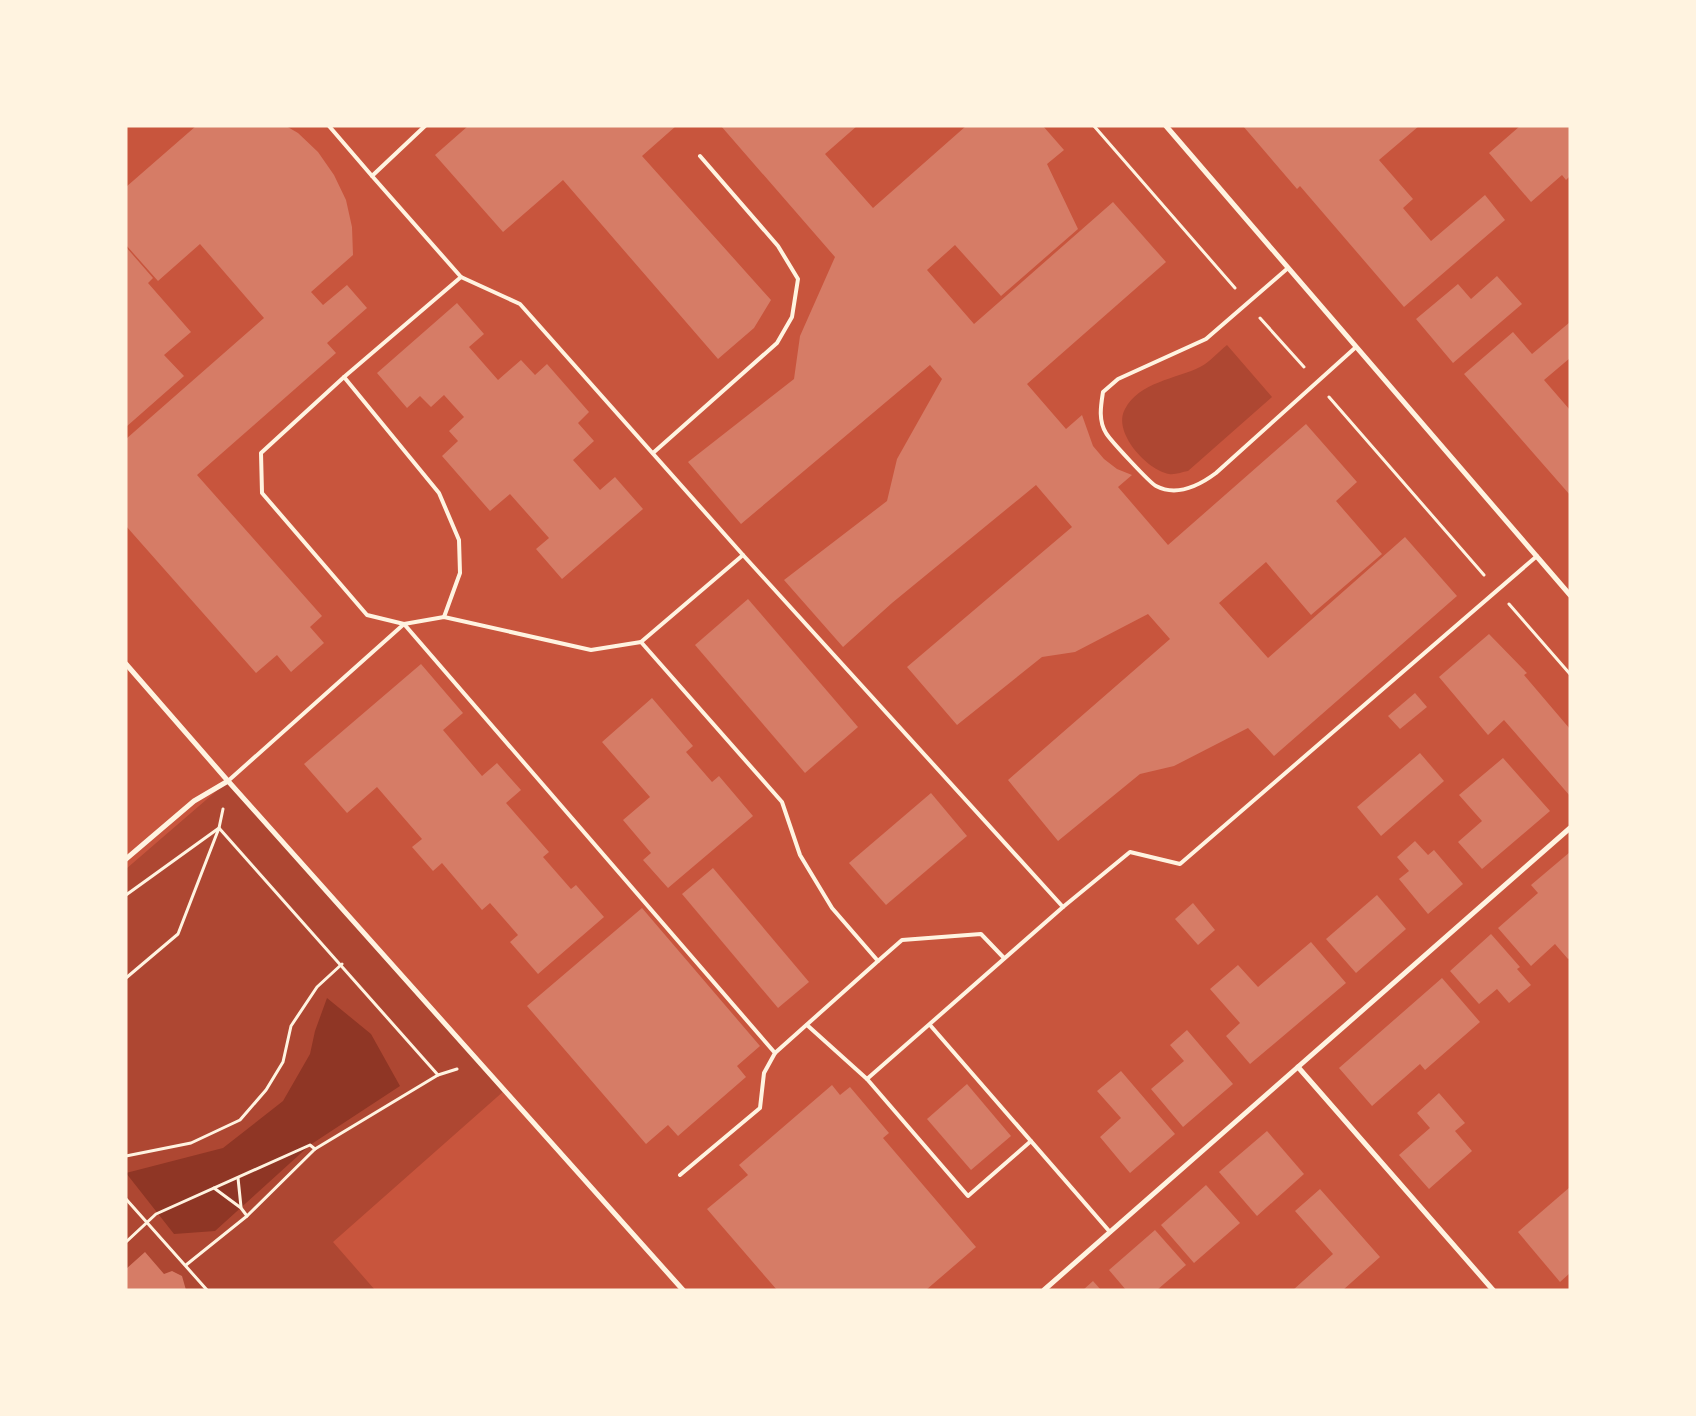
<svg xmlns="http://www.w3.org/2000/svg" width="1696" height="1416" font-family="Spectral,serif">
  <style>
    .green { fill: #ae4732 }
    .water { fill: #8f3625 }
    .building { fill: #d67c66 }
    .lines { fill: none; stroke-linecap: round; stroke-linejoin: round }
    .path { stroke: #fff3e0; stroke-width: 3 }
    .service { stroke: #fff3e0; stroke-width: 4 }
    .minor { stroke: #fff3e0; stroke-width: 5 }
  </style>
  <rect width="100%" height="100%" fill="#c8553d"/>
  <g class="green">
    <path d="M1227,345L1272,397L1188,471C1182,472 1175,475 1169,474C1147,470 1112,432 1125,409C1139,382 1176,379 1200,367C1210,362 1218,352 1227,345Z"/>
    <path d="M228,781L505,1090L333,1242L375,1290H126V869Z"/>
  </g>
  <path class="water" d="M327,998L371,1034L400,1086L310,1145L215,1231L174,1234L126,1173L223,1148L283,1101L310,1054L315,1031Z"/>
  <g class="building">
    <path d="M196,126H286L298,133L318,152L334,175L346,200L352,227L353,255L311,292L323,305L347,285L367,308L327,343L336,353L197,475L322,616L310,627L324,643L291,672L277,655L256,673L126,526V439L264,318L200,244L158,281L126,245V187Z"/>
    <path d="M468,126H676L642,156L771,300L754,328L718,359L563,180L503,232L435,155Z"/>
    <path d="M721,126H857L825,154L873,208L966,126H1043L1064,150L1047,164L1078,229L1001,296L955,245L927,270L974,324L1113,202L1166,262L1027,384L1066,429L1082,415L1093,446L1104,459L1117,469L1132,475L1118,487L1168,545L1306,424L1357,482L1336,501L1382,554L1311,615L1266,562L1219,603L1268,658L1405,537L1457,596L1274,756L1248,728L1174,766L1140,774L1058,841L1008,780L1170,639L1148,614L1075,652L1042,657L957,725L907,667L1072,527L1036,485L892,603L843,647L784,580L887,501L897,459L942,379L930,365L741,524L688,462L794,379L800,336L835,257Z"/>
    <path d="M1243,126H1419L1379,160L1413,199L1403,208L1431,241L1485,195L1505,220L1404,307L1300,186L1297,189Z"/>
    <path d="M1520,126H1570V176L1566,180L1562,175L1531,202L1489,153Z"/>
    <path d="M126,247L153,278L148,283L191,332L164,355L184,376L126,427Z"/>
    <path d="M1497,276L1522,304L1453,363L1416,319L1458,284L1471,299Z"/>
    <path d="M457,303L484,334L469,347L498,380L521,360L535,375L547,364L589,412L578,423L594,441L573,460L600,490L615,477L643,509L562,579L536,549L549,538L510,494L490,511L442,456L458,441L449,431L464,417L444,395L431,407L420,396L407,408L377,373Z"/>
    <path d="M1570,322V358L1544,380L1570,410V495L1464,374L1513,332L1532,354Z"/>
    <path d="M748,599L858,727L805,773L695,645Z"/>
    <path d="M1489,634L1527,673L1524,675L1570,729V796L1504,720L1488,735L1439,677Z"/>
    <path d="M421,664L463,713L443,730L482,776L497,763L521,790L506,803L549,852L543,857L571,889L576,885L604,917L538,974L510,942L518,935L490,903L482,910L442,863L433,871L412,847L422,839L377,787L347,813L304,764Z"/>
    <path d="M1415,693L1427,707L1400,729L1388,716Z"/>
    <path d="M652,698L693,746L686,752L712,782L719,776L753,816L668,888L643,860L651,853L623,820L650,797L602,742Z"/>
    <path d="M1420,753L1444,781L1381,836L1357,807Z"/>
    <path d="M1503,758L1550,811L1482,869L1458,842L1482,821L1459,795Z"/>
    <path d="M931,793L967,836L886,905L849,863Z"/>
    <path d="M1415,841L1428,855L1434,850L1463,884L1428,914L1399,879L1409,871L1397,857Z"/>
    <path d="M1570,852V958L1568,959L1555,944L1531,966L1498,928L1538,893L1531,885Z"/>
    <path d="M713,868L809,982L778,1008L682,894Z"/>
    <path d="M1377,895L1406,929L1356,973L1326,939Z"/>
    <path d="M1193,903L1215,930L1198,945L1175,919Z"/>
    <path d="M642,908L760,1046L737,1066L746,1077L678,1136L668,1125L646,1144L527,1006Z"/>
    <path d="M1491,934L1520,967L1517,969L1531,985L1509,1003L1497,989L1479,1004L1450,971Z"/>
    <path d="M1311,942L1346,983L1250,1064L1226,1036L1240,1023L1210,989L1238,965L1258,987Z"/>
    <path d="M1442,978L1480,1022L1425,1070L1420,1064L1372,1106L1339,1068Z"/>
    <path d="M1187,1030L1233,1084L1183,1127L1151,1089L1184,1061L1170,1045Z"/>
    <path d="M1121,1071L1175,1134L1130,1173L1100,1137L1121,1118L1097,1091Z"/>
    <path d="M967,1084L1011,1136L971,1170L927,1119Z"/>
    <path d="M832,1085L840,1095L850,1087L889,1133L883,1138L976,1247L926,1290H777L707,1209L748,1175L739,1165Z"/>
    <path d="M1439,1093L1465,1123L1455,1131L1472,1151L1429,1189L1399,1155L1430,1128L1417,1113Z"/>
    <path d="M1267,1131L1304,1174L1257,1216L1219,1172Z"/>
    <path d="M1206,1185L1240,1223L1194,1263L1161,1225Z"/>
    <path d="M1570,1187V1273L1560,1282L1518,1232Z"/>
    <path d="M1320,1189L1380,1257L1343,1290H1293L1333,1254L1295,1211Z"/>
    <path d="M1155,1230L1186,1265L1157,1290H1126L1109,1270Z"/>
    <path d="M145,1252L164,1274L172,1271L182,1276L186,1290H126V1269Z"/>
    <path d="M1093,1281L1101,1290H1083Z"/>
  </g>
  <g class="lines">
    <g class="path">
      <path d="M1094,126L1235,288"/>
      <path d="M1260,318L1304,367"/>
      <path d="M1329,397L1484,575"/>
      <path d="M1509,604L1570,674"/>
      <path d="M126,895L219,828L223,809"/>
      <path d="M126,978L178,934L219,828L438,1075L457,1069"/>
      <path d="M126,1156L191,1143L240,1120L266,1090L283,1062L291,1026L317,987L342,964"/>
      <path d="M238,1178L241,1207"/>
      <path d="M214,1188L241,1208L247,1216L315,1149L438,1075"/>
      <path d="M126,1199L207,1290"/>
      <path d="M126,1242L156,1214L310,1145L315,1149"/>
      <path d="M186,1265L247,1216"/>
    </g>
    <g class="service">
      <path d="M329,126L372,176"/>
      <path d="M1288,268L1206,339L1118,379L1103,392C1101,405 1098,420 1106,433C1110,440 1150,483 1156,486C1177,497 1200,485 1216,473L1356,347"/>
      <path d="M461,277L520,304L743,555"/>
      <path d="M344,377L439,493L459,540L460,573L444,617"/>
      <path d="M653,453L777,343L792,317L798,279L778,246L700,156"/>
      <path d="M404,624L444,617L591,650L641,642L782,802L800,855L832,908L878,961L775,1053"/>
      <path d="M404,624L775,1053L764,1073L760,1108L680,1175"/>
      <path d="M641,642L743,555L1063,907L867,1079L807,1025"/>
      <path d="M228,781L404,624L367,615L262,493L261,453L344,377L461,277L372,176L425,126"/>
      <path d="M1063,907L1130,852L1180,864L1537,556"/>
      <path d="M878,961L902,940L981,934L1004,958"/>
      <path d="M930,1025L1110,1232"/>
      <path d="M867,1079L968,1196L1031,1141"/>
    </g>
    <g class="minor">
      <path d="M1166,126L1570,595"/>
      <path d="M126,664L228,781L683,1290"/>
      <path d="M126,859L194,801L228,781"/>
      <path d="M1298,1067L1493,1290"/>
      <path d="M1044,1290L1570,828"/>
    </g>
  </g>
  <rect width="1696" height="1416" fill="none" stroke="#fff3e0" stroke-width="255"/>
</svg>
